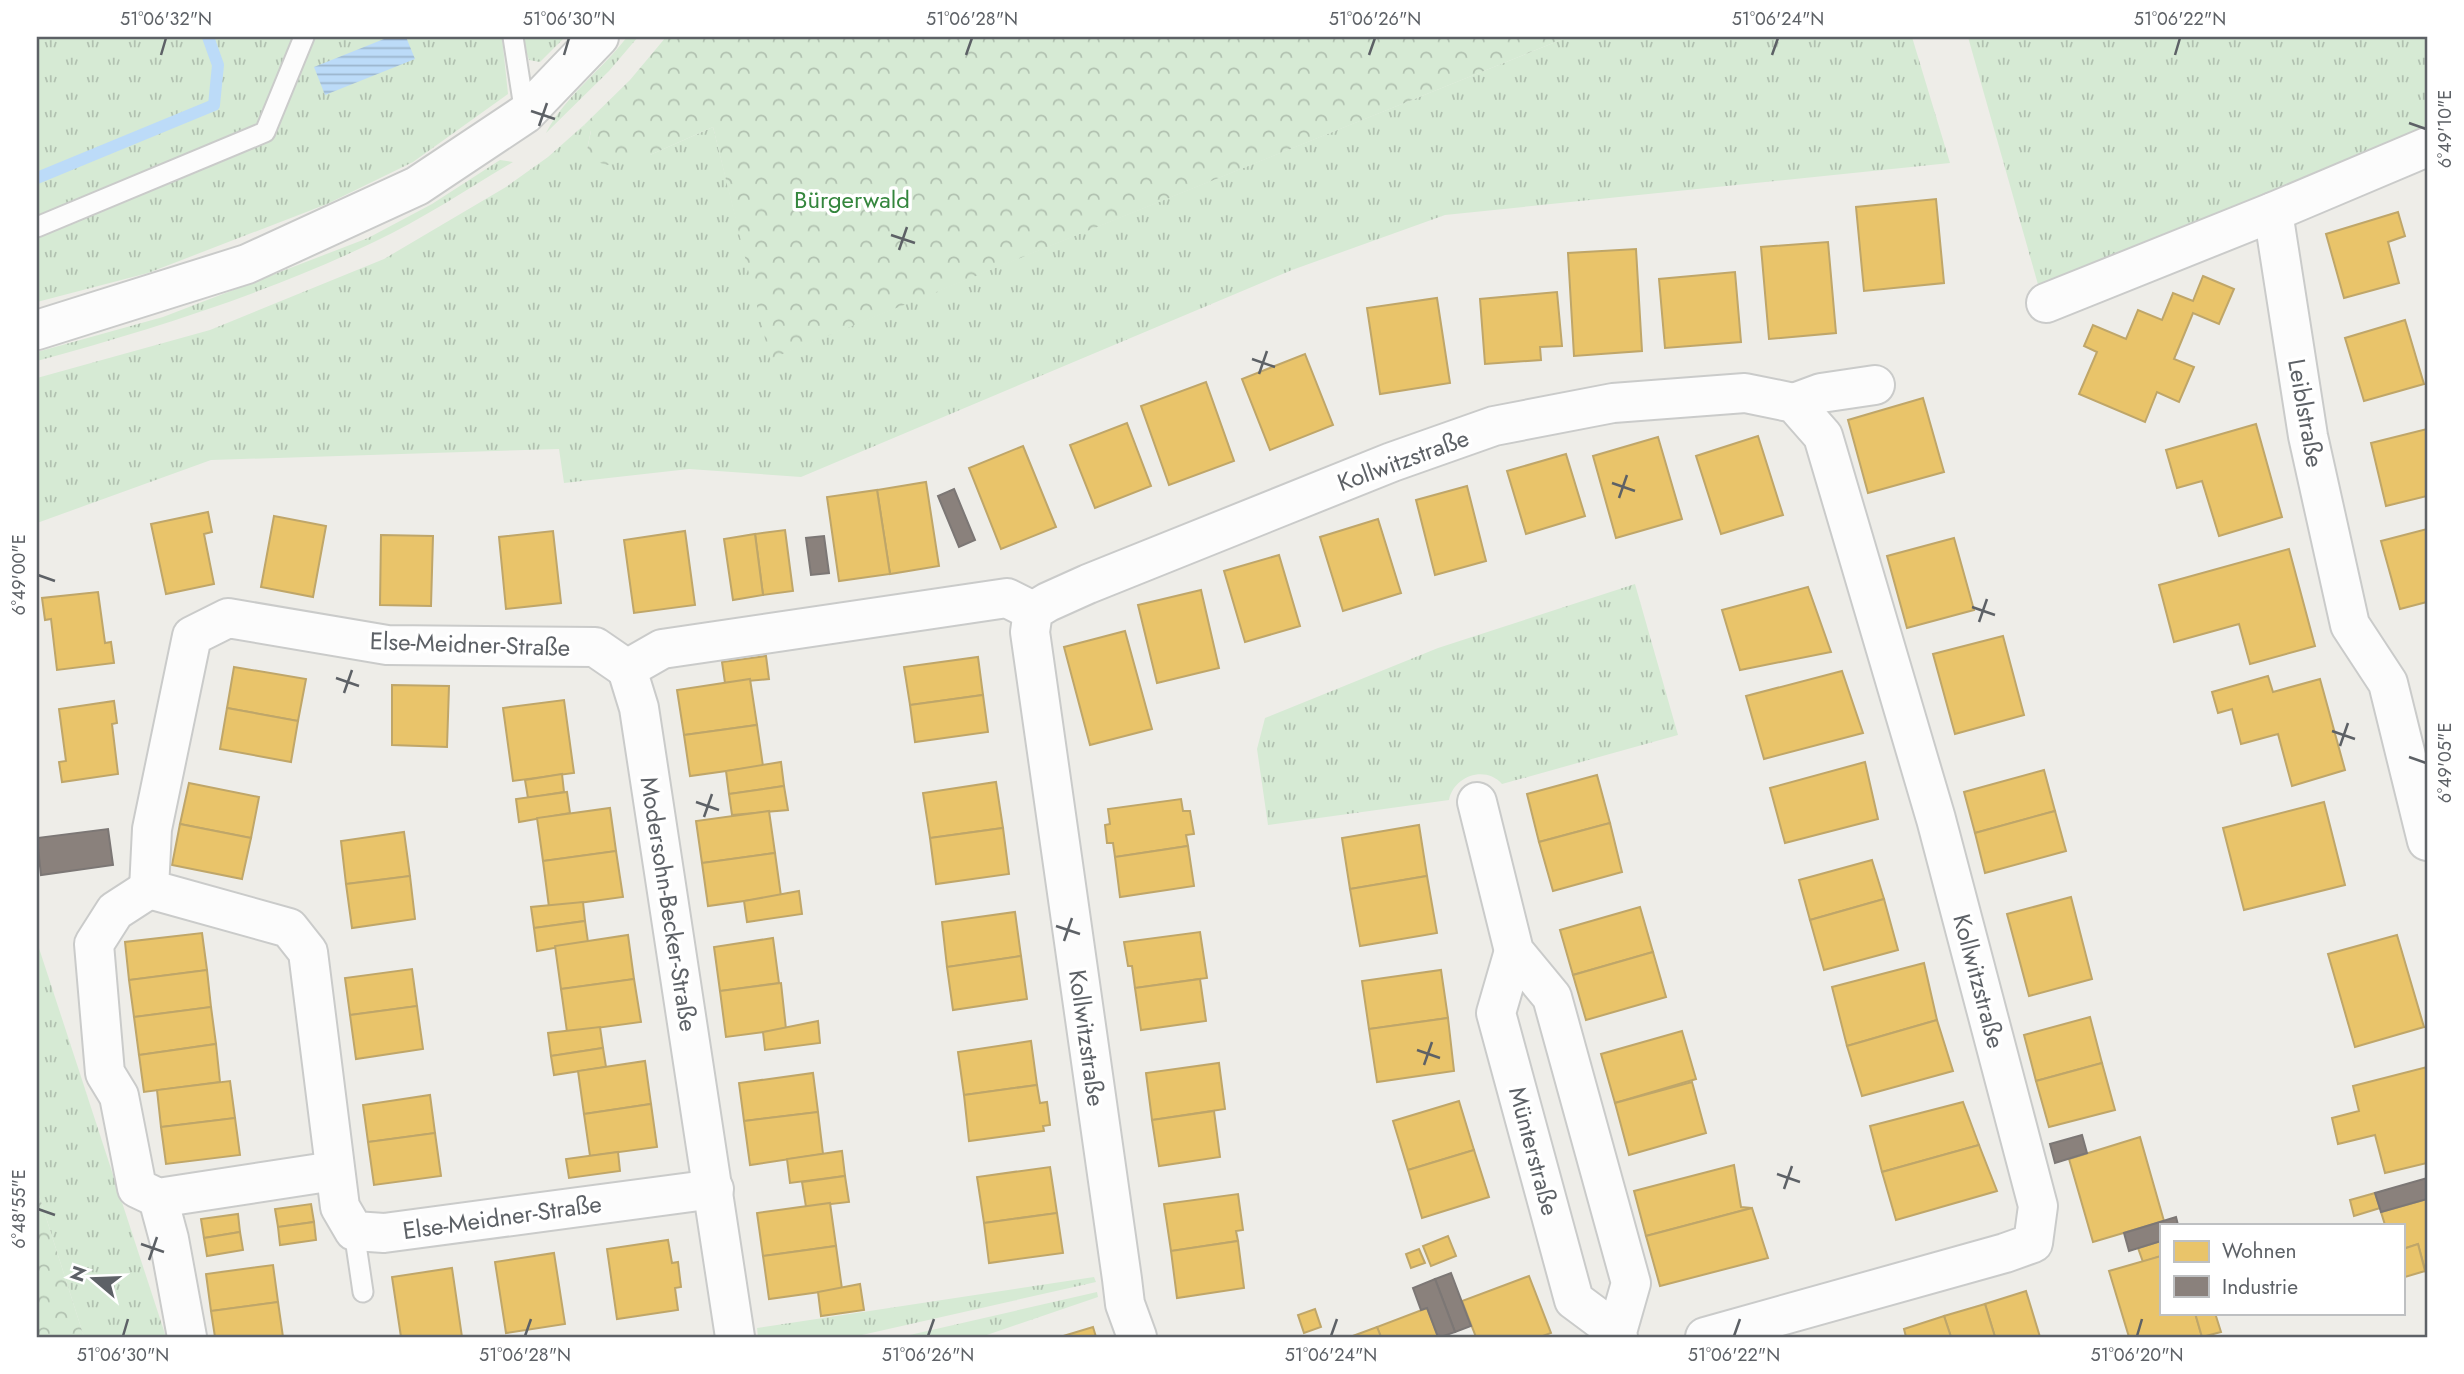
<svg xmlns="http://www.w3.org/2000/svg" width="2464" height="1374" font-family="Jost,sans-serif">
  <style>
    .grass { fill: url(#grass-tufts) }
    .forest { fill: url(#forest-crowns) }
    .water { fill: url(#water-rules) }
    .homes { fill: #e9c46a; stroke: #bfa669; stroke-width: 2 }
    .industry { fill: #8a817c; stroke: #7c7775; stroke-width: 2 }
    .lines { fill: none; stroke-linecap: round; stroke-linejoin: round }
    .stream { stroke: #bcdbf8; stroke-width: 12 }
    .service-casing { stroke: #cacbca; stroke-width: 23 }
    .minor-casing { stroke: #cacbca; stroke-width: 42 }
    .service { stroke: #fcfcfc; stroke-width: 19 }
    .minor { stroke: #fcfcfc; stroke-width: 38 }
    .ticks { fill: none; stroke: #5d6166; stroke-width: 2.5 }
    .labels { text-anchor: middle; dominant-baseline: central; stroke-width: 7; stroke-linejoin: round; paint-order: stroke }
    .park-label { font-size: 24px; fill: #34863d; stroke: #fff }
    .street-label { font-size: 24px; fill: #5d6166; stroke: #fff }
    .neatline { fill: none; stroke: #5d6166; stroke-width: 2.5 }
    .ticks-label { font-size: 18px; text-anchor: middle; fill: #5d6166 }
  </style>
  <defs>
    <pattern id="grass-tufts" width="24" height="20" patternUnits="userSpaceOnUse" patternTransform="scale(1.75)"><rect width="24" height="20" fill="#d6ead4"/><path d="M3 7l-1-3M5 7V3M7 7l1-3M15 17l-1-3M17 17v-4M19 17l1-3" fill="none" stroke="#b1c1b0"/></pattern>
    <pattern id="forest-crowns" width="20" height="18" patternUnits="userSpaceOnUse" patternTransform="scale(1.75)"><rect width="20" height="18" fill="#d6ead4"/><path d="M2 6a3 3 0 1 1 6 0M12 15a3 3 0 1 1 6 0" fill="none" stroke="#b1c1b0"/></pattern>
    <pattern id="water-rules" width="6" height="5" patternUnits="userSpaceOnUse" patternTransform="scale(1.75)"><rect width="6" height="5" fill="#bcdbf8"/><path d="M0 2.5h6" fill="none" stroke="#9cb5cd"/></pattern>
  </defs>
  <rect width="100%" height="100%" fill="#eeede8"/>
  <g class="grass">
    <path d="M37,37H502L508,94L413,162L327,204L148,273L37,302Z"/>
    <path d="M521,37H565L540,62L529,60Z"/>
    <path d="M627,37H638L609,71L546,133C565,96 602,70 627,37Z"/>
    <path d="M1568,37H1912L1950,163L1445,215L1292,270L801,477L689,469L564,483L559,449L211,460L37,523V378L210,330L384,259L506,187L548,157L584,125L591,130L587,150L650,155L713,127L771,358Z"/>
    <path d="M1968,37H2427V127L2039,288Z"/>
    <path d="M500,160L513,162C467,189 423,219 374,242C268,293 150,330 37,361V352L163,317L368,238L432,204Z"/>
    <path d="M1635,584L1678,735L1502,784C1485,765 1454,776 1449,800L1268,825L1257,749L1265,718L1438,648Z"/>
    <path d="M37,942L166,1337H84L37,1189Z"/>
    <path d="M1094,1277L1096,1282L853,1337H758L757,1328Z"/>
    <path d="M1097,1292L1098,1297L981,1337H901Z"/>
  </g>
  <g class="forest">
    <path d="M666,37H1568L770,359L713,127L650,155L607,165L591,160L587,150L591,131L584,125L630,80Z"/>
    <path d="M37,1189L84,1337H37Z"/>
  </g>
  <path class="water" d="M389,37H406L415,59L325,95L314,67Z"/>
  <g class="homes">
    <path d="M1936,199L1944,283L1864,291L1856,207Z"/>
    <path d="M2398,212L2405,236L2388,242L2399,283L2344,298L2326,234Z"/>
    <path d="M1828,242L1836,333L1769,339L1761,247Z"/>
    <path d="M1636,249L1642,351L1574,356L1568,253Z"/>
    <path d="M1735,272L1741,342L1665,348L1659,279Z"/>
    <path d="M2203,276L2234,289L2219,324L2193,313L2174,359L2194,367L2179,402L2157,392L2145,422L2079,394L2097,352L2084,346L2093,325L2126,339L2138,310L2162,320L2173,293L2193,301Z"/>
    <path d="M1557,292L1562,346L1540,347L1541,360L1485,364L1480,299Z"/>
    <path d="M1437,298L1450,383L1380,394L1367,308Z"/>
    <path d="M2405,320L2424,384L2364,401L2345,338Z"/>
    <path d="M1305,354L1333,425L1270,450L1242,379Z"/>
    <path d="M1206,382L1234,461L1169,485L1141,406Z"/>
    <path d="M1923,398L1944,472L1868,493L1848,420Z"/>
    <path d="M1127,423L1151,486L1095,508L1070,445Z"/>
    <path d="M2256,424L2282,517L2219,536L2202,481L2177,488L2166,450Z"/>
    <path d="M2427,429V496L2386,506L2371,443Z"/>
    <path d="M1758,436L1783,515L1721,534L1696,456Z"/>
    <path d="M1658,437L1682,519L1616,538L1593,456Z"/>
    <path d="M1023,446L1056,527L1001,549L969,468Z"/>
    <path d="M1566,454L1585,516L1526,534L1507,471Z"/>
    <path d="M926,482L939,566L890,574L877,490Z"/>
    <path d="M1467,486L1486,561L1435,575L1416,500Z"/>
    <path d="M877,490L890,574L839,581L827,497Z"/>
    <path d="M208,512L212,532L204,534L214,584L166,594L151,524Z"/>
    <path d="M274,516L326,526L313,597L261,587Z"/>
    <path d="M1378,519L1401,593L1343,611L1320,537Z"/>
    <path d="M2427,529V602L2400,609L2381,541Z"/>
    <path d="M785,530L793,591L763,595L755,534Z"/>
    <path d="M553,531L561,603L506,609L499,537Z"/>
    <path d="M685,531L695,605L634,613L624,540Z"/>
    <path d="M755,534L763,595L733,600L724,539Z"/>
    <path d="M381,535L433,536L431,606L380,605Z"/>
    <path d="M1954,538L1974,610L1907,628L1887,556Z"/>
    <path d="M2289,549L2315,646L2250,664L2239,624L2174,642L2159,585Z"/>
    <path d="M1279,555L1300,626L1245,642L1224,571Z"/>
    <path d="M1808,587L1831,652L1740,670L1722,610Z"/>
    <path d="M1201,590L1219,668L1157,683L1138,605Z"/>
    <path d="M98,592L105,643L111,642L114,663L57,670L51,619L45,620L42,598Z"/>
    <path d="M1125,631L1152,729L1090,745L1064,647Z"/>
    <path d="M2003,636L2024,715L1955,734L1933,654Z"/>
    <path d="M766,656L769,679L725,683L722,662Z"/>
    <path d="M978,657L983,695L910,705L904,667Z"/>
    <path d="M234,667L306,679L298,721L227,708Z"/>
    <path d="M1842,671L1863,733L1764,759L1746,696Z"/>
    <path d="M2268,676L2273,692L2320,679L2345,770L2292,786L2278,734L2241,744L2232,709L2218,713L2212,692Z"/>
    <path d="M750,679L757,725L684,735L677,690Z"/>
    <path d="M392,685L449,686L447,747L392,745Z"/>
    <path d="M983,695L988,732L915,742L910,705Z"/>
    <path d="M564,700L574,773L513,781L503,708Z"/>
    <path d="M114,701L117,723L112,724L118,774L62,782L59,762L66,761L59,709Z"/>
    <path d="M227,708L298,721L291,762L220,749Z"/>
    <path d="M757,725L763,766L690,776L684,735Z"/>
    <path d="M781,762L784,786L729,794L726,771Z"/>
    <path d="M1865,762L1878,819L1785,843L1770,788Z"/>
    <path d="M2044,770L2055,811L1975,833L1964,792Z"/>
    <path d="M562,774L564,792L528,798L525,780Z"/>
    <path d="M1597,775L1610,823L1539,842L1527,794Z"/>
    <path d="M996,782L1003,828L930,838L923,793Z"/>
    <path d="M189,783L259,797L251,838L180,824Z"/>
    <path d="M784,786L788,810L732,815L729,794Z"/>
    <path d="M567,792L570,813L519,822L516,799Z"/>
    <path d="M1181,799L1183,811H1190L1194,834L1186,835L1188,846L1115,857L1113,843H1107L1105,825L1110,824L1108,809Z"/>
    <path d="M2324,802L2345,885L2244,910L2223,828Z"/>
    <path d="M610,808L616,851L543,861L537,818Z"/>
    <path d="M769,811L775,853L702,863L696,821Z"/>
    <path d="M2055,811L2066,851L1985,873L1975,833Z"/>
    <path d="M1610,823L1622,872L1553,891L1539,842Z"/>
    <path d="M180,824L251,838L242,879L172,865Z"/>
    <path d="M1419,825L1427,876L1350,889L1342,838Z"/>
    <path d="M1003,828L1009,874L936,884L930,838Z"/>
    <path d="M404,832L410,876L346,884L341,841Z"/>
    <path d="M1188,846L1194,886L1120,897L1115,857Z"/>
    <path d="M616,851L623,897L549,907L543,861Z"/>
    <path d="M775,853L781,896L708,906L702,863Z"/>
    <path d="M1872,860L1884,899L1810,920L1799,880Z"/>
    <path d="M410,876L415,919L352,928L346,884Z"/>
    <path d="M1427,876L1437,933L1360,946L1350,889Z"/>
    <path d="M799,891L802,914L747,922L744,901Z"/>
    <path d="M2071,897L2092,979L2029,996L2007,914Z"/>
    <path d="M1884,899L1898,950L1824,970L1810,920Z"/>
    <path d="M583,902L585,921L534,928L531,907Z"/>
    <path d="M1640,907L1653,952L1573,975L1560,930Z"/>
    <path d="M1015,912L1021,956L947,967L942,922Z"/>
    <path d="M585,921L588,942L537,951L534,928Z"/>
    <path d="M1200,932L1207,978L1135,988L1132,966H1128L1124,942Z"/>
    <path d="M202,933L207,970L129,980L125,942Z"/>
    <path d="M628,935L634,979L561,989L555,946Z"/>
    <path d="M2397,935L2424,1027L2355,1047L2328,954Z"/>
    <path d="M773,938L779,983L720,991L714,947Z"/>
    <path d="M1653,952L1666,997L1586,1020L1573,975Z"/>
    <path d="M1021,956L1027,999L953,1010L947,967Z"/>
    <path d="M1924,963L1937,1020L1847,1046L1832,987Z"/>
    <path d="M412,969L417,1006L350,1015L345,978Z"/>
    <path d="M207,970L211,1007L134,1017L129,980Z"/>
    <path d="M1441,970L1448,1018L1369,1029L1362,981Z"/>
    <path d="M634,979L641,1022L567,1032L561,989Z"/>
    <path d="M1200,979L1206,1021L1141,1030L1135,988Z"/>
    <path d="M781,983L786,1029L726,1037L720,991Z"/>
    <path d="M417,1006L423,1049L356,1059L350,1015Z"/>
    <path d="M211,1007L216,1044L139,1055L134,1017Z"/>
    <path d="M2090,1017L2102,1063L2036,1081L2024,1035Z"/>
    <path d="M1448,1018L1454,1071L1377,1082L1369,1029Z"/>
    <path d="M1937,1020L1953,1071L1862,1096L1847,1046Z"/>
    <path d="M818,1021L820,1043L765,1050L763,1032Z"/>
    <path d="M600,1027L603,1048L551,1056L548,1033Z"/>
    <path d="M1682,1031L1696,1079L1615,1103L1601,1054Z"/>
    <path d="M1031,1041L1037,1085L964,1095L958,1052Z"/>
    <path d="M216,1044L220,1082L144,1092L139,1055Z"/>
    <path d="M603,1048L606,1067L554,1075L551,1056Z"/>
    <path d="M645,1061L651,1104L584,1114L578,1071Z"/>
    <path d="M1219,1063L1225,1109L1152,1120L1146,1073Z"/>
    <path d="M2102,1063L2115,1110L2049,1127L2036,1081Z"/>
    <path d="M2427,1067V1163L2385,1173L2375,1135L2338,1144L2332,1118L2359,1111L2353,1086Z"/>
    <path d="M813,1073L818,1112L744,1121L739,1083Z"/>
    <path d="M230,1081L235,1118L161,1127L157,1090Z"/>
    <path d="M1692,1082L1706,1133L1629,1155L1615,1103Z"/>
    <path d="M1037,1085L1040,1103L1047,1102L1050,1125L1043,1126L1044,1131L969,1141L964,1095Z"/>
    <path d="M430,1095L435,1133L368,1142L363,1105Z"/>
    <path d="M1459,1101L1474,1150L1408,1170L1393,1121Z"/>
    <path d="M1963,1102L1979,1145L1882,1172L1870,1126Z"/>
    <path d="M651,1104L657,1147L590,1156L584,1114Z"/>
    <path d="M1214,1111L1220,1157L1159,1166L1152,1120Z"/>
    <path d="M818,1112L823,1154L750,1165L744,1121Z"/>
    <path d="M235,1118L240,1155L166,1164L161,1127Z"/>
    <path d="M435,1133L441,1176L374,1185L368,1142Z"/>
    <path d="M2140,1137L2164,1221L2093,1242L2069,1159Z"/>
    <path d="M1979,1145L1997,1191L1896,1220L1882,1172Z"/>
    <path d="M1474,1150L1489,1197L1422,1218L1408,1170Z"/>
    <path d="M842,1151L845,1176L790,1183L787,1159Z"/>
    <path d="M618,1152L620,1171L569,1178L566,1159Z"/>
    <path d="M1734,1165L1741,1207L1752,1208L1646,1236L1634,1191Z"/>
    <path d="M1050,1167L1057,1213L984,1223L977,1177Z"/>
    <path d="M845,1176L849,1202L806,1207L802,1182Z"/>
    <path d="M2375,1193L2380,1208L2354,1216L2350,1200Z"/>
    <path d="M1238,1194L1243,1230L1236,1231L1238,1241L1171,1251L1164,1204Z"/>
    <path d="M2427,1199V1277L2418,1244L2403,1249V1225H2385L2381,1212Z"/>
    <path d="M830,1203L836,1246L763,1256L757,1213Z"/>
    <path d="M311,1204L314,1222L278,1227L275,1209Z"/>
    <path d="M1752,1208L1768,1258L1660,1286L1646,1236Z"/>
    <path d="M1057,1213L1063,1253L989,1263L984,1223Z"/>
    <path d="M238,1214L240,1232L204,1238L201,1219Z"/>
    <path d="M314,1222L316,1240L280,1245L278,1227Z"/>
    <path d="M240,1232L243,1250L207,1256L204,1238Z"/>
    <path d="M1448,1236L1456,1256L1431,1266L1423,1246Z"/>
    <path d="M668,1240L672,1263L678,1262L681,1287L675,1288L678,1310L617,1319L607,1249Z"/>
    <path d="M1238,1241L1244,1288L1177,1298L1171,1251Z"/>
    <path d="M2161,1241V1256L2143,1262L2138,1248Z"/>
    <path d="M2418,1244L2425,1271L2405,1277L2403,1249Z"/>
    <path d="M836,1246L842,1289L769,1299L763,1256Z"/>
    <path d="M1419,1249L1425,1263L1411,1268L1406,1254Z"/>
    <path d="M554,1253L565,1324L506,1333L495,1262Z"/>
    <path d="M2161,1256V1313H2195L2202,1337H2129L2109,1271Z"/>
    <path d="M273,1265L278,1302L211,1311L206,1274Z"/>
    <path d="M452,1268L462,1337H401L392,1277Z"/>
    <path d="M1529,1276L1551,1333L1540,1337H1476L1462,1301Z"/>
    <path d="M860,1284L864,1310L821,1316L818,1292Z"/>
    <path d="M2026,1291L2040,1337H1995L1985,1304Z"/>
    <path d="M278,1302L283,1337H215L211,1311Z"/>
    <path d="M1985,1304L1995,1337H1951L1944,1316Z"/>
    <path d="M1427,1308L1438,1337H1381L1377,1327Z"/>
    <path d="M1315,1309L1321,1327L1304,1333L1298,1315Z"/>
    <path d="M2195,1313H2215L2221,1332L2202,1337Z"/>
    <path d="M1944,1316L1951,1337H1906L1904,1329Z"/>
    <path d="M1093,1327L1096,1337H1060Z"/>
    <path d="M1377,1327L1381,1337H1350Z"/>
  </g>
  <g class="industry">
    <path d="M954,489L975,540L959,547L938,496Z"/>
    <path d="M824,536L829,573L811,575L806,538Z"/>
    <path d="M108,829L113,865L41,875L37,838Z"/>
    <path d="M2082,1135L2087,1153L2055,1163L2050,1144Z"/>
    <path d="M2427,1178V1199L2381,1212L2375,1193Z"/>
    <path d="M2176,1217L2178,1225H2161V1241L2129,1251L2124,1233Z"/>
    <path d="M1451,1273L1471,1326L1455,1332L1435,1279Z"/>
    <path d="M1435,1279L1455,1332L1441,1337H1438L1427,1308L1421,1310L1413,1288Z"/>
  </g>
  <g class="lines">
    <path class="stream" d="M37,178L214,105L218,65L208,37"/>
    <defs>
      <g id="service">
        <path d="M513,37L525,114"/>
        <path d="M37,227L265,132L304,37"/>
        <path d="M354,1231L363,1292"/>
      </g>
      <g id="minor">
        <path d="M2273,212L2308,436L2350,625L2388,683L2427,841"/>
        <path d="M2046,303L2273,212L2427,147"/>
        <path d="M37,330L247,264L417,186L525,114L599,37"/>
        <path d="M1794,403L1821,393L1875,385"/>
        <path d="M627,669L595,647L387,645L228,618L192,636L152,829L149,889L289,928L308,952L340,1207L354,1231L384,1233L714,1189"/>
        <path d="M1477,802L1514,951L1552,997L1631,1283L1617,1332L1618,1337"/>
        <path d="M149,889L115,911L94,944L105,1073L119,1096L137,1188L158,1198L334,1171"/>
        <path d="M1514,951L1496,1013L1574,1300L1617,1332"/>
        <path d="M158,1198L169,1239L187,1337"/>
        <path d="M735,1337L639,708L627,669L662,649L1007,598L1033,611"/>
        <path d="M1137,1337L1125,1304L1122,1279L1030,632L1033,611L1048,602L1088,584L1392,462L1494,426L1613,403L1745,393L1794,403L1823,436L1936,819L2038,1206L2033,1243L2005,1253L1705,1337"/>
      </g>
    </defs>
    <use href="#service" class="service-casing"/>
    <use href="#minor" class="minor-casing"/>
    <use href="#service" class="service"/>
    <use href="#minor" class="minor"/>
  </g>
  <path class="ticks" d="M161,55L166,38M564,55L569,38M966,55L972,38M1369,55L1375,38M1772,55L1778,38M2175,55L2180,38M531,111L555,119M2409,123L2426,129M539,126L547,103M891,235L915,243M899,250L907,227M1252,359L1275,367M1259,374L1267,351M1612,483L1635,491M1619,498L1627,475M38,575L55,581M1972,607L1995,615M1979,622L1987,599M336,678L359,686M344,693L352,670M2332,731L2355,739M2340,746L2348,723M2409,757L2426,763M696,802L719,810M704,817L712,794M1056,926L1080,934M1064,941L1072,918M1417,1050L1440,1058M1424,1065L1432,1042M1777,1174L1800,1182M1784,1189L1792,1166M38,1209L55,1215M141,1244L164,1252M149,1260L157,1237M123,1336L128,1319M525,1336L531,1319M928,1336L934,1319M1331,1336L1337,1319M1734,1336L1740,1319M2137,1336L2142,1319"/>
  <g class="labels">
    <g class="park-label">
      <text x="852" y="199">Bürgerwald</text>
    </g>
    <g class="street-label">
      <text transform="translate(2306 413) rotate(80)">Leiblstraße</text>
      <text transform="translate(1403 460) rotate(-20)">Kollwitzstraße</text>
      <text transform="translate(470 644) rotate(2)">Else-Meidner-Straße</text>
      <text transform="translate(669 904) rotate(81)">Modersohn-Becker-Straße</text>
      <text transform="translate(1979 981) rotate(75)">Kollwitzstraße</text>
      <text transform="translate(1087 1038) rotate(82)">Kollwitzstraße</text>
      <text transform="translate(1534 1151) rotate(75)">Münterstraße</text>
      <text transform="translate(502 1217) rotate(-8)">Else-Meidner-Straße</text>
    </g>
  </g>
  <rect width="2464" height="1374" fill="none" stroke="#ffffff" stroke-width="77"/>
  <rect x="2160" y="1224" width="245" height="91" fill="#ffffff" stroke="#bec0c2" stroke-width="2"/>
  <rect x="2174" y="1241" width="35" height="21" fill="#e9c46a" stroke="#bec0c2" stroke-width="2"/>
  <text x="2222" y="1258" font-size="21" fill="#5d6166">Wohnen</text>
  <rect x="2174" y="1276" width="35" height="21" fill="#8a817c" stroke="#bec0c2" stroke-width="2"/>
  <text x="2222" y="1294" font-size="21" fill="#5d6166">Industrie</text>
  <g transform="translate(94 1279) rotate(289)" stroke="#ffffff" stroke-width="5" paint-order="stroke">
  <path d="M0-5L12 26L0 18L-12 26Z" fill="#5d6166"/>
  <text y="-10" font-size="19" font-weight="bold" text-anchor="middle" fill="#5d6166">N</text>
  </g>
  <rect x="38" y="38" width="2388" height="1298" class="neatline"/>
  <g class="ticks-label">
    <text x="166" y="25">51°06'32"N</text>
    <text x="569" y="25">51°06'30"N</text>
    <text x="972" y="25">51°06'28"N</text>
    <text x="1375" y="25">51°06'26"N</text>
    <text x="1778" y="25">51°06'24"N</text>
    <text x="2180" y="25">51°06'22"N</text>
    <text transform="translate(2445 129) rotate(-90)" y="6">6°49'10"E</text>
    <text transform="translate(19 575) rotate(-90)" y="6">6°49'00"E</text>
    <text transform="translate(2445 763) rotate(-90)" y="6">6°49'05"E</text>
    <text transform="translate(19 1209) rotate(-90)" y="6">6°48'55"E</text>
    <text x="123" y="1361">51°06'30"N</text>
    <text x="525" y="1361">51°06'28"N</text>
    <text x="928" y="1361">51°06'26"N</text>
    <text x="1331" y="1361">51°06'24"N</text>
    <text x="1734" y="1361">51°06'22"N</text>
    <text x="2137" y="1361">51°06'20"N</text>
  </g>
</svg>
